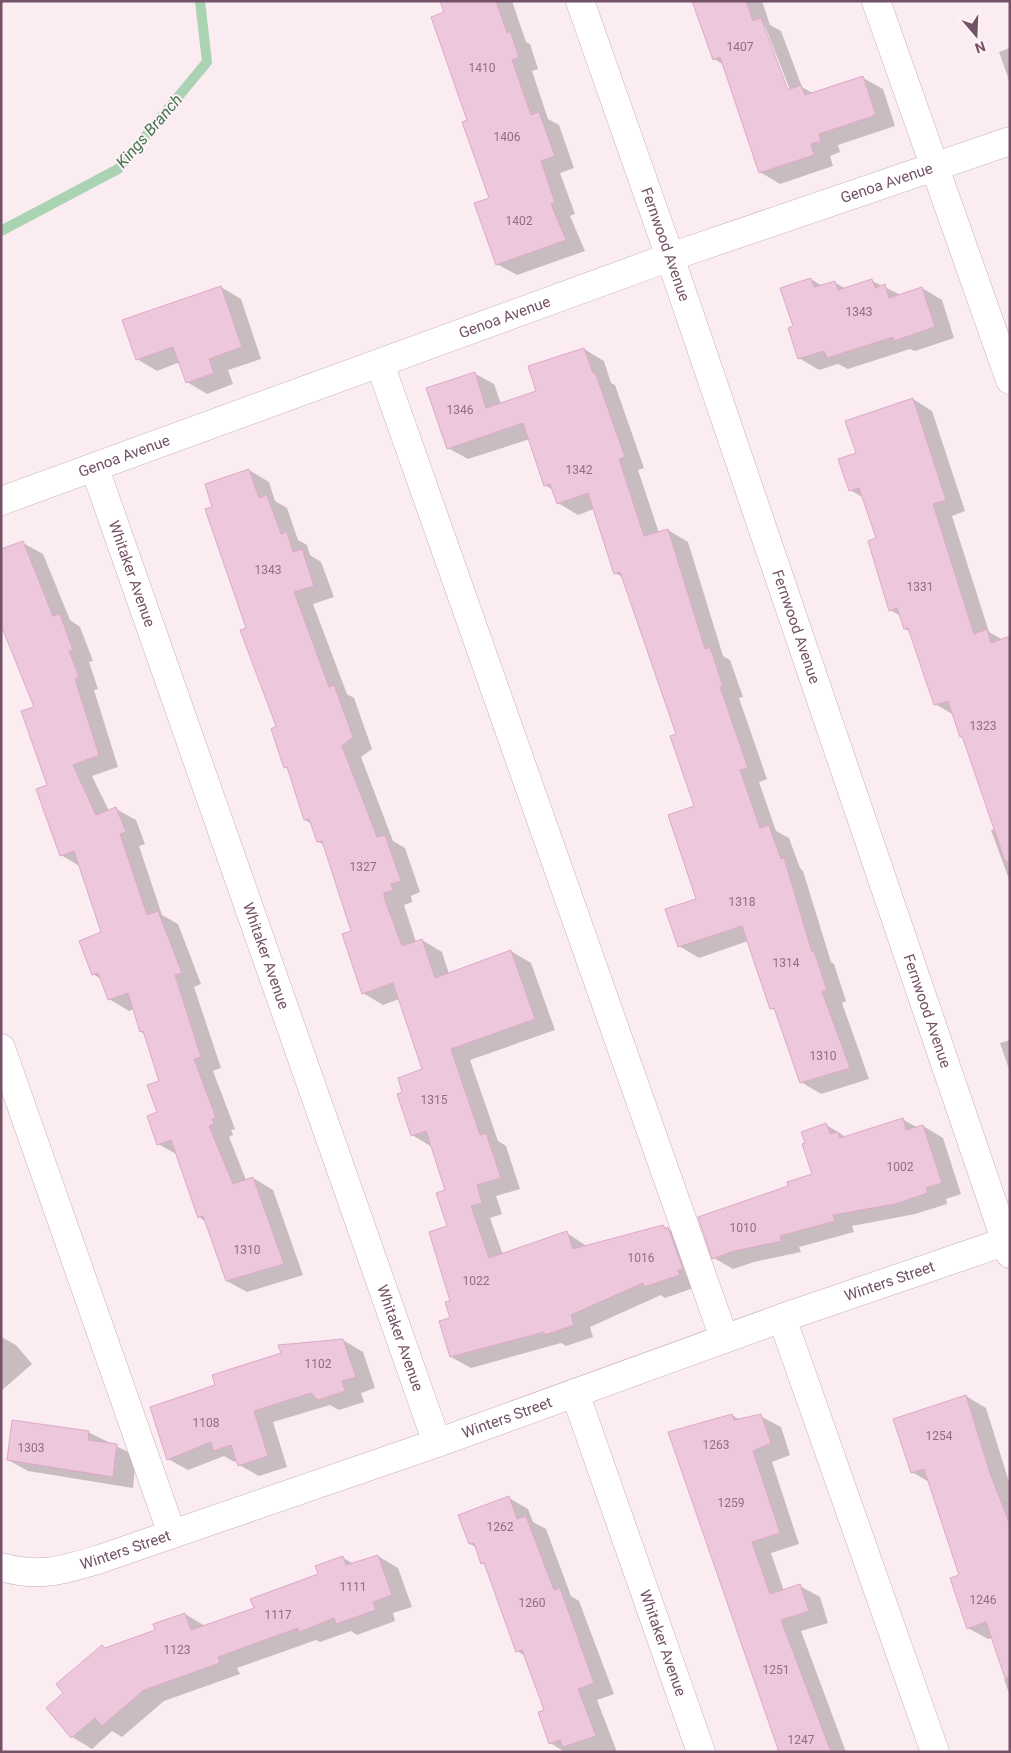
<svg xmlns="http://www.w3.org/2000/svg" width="1011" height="1753" font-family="Roboto,sans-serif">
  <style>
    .shadow { fill: #0003; fill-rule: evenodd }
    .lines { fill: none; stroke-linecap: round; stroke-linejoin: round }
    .stream { stroke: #a9d3b2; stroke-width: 10 }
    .building { fill: #edc7dc; stroke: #dea9c7 }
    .minor-casing { stroke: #c7adbb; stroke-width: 29 }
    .minor { stroke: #fff; stroke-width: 28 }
    .labels { text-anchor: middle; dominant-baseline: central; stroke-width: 4; stroke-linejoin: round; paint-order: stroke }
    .number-label { font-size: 12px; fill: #926e84 }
    .street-label { font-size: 15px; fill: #735166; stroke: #fdf2f6 }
    .water-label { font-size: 16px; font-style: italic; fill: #467650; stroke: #fdf2f6 }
  </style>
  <rect width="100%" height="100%" fill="#fbecf1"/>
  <g class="shadow">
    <path d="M441,1H512L526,42L530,44L538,69L532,71L548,119L559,125L574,168L560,173L575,214L570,216L585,251L517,275L497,264L491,199L468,121Z"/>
    <path d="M693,1H762L770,25L781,31L802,87L814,94L863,78L883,89L895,126L838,145L840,152L830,156L833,166L780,184L760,172L724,65L714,59ZM763,26H765L792,95L789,96Z"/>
    <path d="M1010,48V83L999,52Z"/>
    <path d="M811,279L822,286L834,282L846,289L872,281L901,295L922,288L942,300L954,338L915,351L910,349L848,369L838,364L819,370L799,358L795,327Z"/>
    <path d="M221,287L241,299L261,359L228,370L233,384L207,394L187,382L180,362L157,371L137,359Z"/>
    <path d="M584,349L604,361L611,383L615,385L644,468L638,470L659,533L668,530L688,542L723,656L730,660L743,697L739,698L767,779L759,782L776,831L789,838L800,868L803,871L831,962L834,964L846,1001L842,1003L869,1079L821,1094L801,1082L776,1011L771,1008L748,941L699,958L679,946L698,900L696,807L678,735L624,578L615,573L594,509L578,515L558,503L553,490L545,485L530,439L468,459L448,448L474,373L494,384L501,404L538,392Z"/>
    <path d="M913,399L932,411L965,511L952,516L989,632L1003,640L1010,638V882L991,830L996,829L964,738L961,736L954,715L935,704L910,632L905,629L901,616L890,610L878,539L864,498L850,490L857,454Z"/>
    <path d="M249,470L269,482L275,501L287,508L298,540L307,545L310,555L321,562L334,597L313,604L347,694L354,698L372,749L361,757L393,841L405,848L420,892L411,896L412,902L404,905L416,942L422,940L442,952L449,974L511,951L531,963L555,1030L470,1060L498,1141L506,1146L520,1189L496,1196L502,1214L490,1218L503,1255L567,1233L588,1247L663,1226L688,1240L699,1286L665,1298L661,1295L590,1327L593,1337L566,1346L561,1343L471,1368L451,1357L452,1301L446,1191L432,1147L412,1135L404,1093L424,1070L399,999L383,1005L363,993L353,932L325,845L318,842L312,824L305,820L289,769L285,767L278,727L247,629L214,508Z"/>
    <path d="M23,543L43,554L70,620L80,627L93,661L89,662L98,689L94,690L118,767L92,776L109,811L116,809L136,820L145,844L139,846L162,915L178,924L201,984L194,987L221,1068L213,1071L235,1129L231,1130L233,1135L229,1137L246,1180L253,1178L273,1190L303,1275L247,1292L227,1281L206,1222L199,1217L178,1155L158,1144L161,1082L145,1034L141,1032L134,1009L129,1011L109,999L101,979L93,974L102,933L81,867L61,855L36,708Z"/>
    <path d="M1010,1040V1072L1000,1043Z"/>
    <path d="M902,1119L918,1128L923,1126L943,1138L961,1194L946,1199L947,1204L915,1214L852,1226L854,1232L799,1247L801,1252L754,1262L733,1269L714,1258L790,1187L813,1174L825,1124L846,1137Z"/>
    <path d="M1,1337L16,1345L32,1364L1,1391Z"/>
    <path d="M343,1340L363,1352L375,1388L361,1393L364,1402L339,1410L330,1405L273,1422L287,1467L259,1476L239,1465L238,1460L234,1462L224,1456L188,1470L168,1459Z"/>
    <path d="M966,1396L986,1408L1010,1485V1696L1004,1679L1007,1678L993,1638L988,1639L968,1628L960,1576L929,1482L912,1472Z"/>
    <path d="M732,1415L740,1420L760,1416L781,1427L790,1455L772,1462L799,1544L771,1553L784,1591L800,1586L820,1597L828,1623L801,1631L846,1752H780L714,1557L711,1555L670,1433Z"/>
    <path d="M88,1432L136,1456L133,1488L28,1471L8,1460Z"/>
    <path d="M509,1498L528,1509L533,1522L546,1529L571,1596L579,1601L614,1694L597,1700L617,1752H565L550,1743L546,1711L525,1656L517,1651L486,1565L482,1563L477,1548L470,1544Z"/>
    <path d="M378,1556L398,1568L412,1607L393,1613L395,1621L357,1635L351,1631L320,1642L316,1640L237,1668L240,1674L164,1701L122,1737L112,1731L92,1749L72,1737L65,1693L102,1646L107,1649L156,1630L185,1614L205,1626L255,1609L320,1575L343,1558L354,1564Z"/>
  </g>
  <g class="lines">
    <path class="stream" d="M1,231L118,169L207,62L200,1"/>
  </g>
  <g class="building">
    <path d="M440,1H496L507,33L510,31L519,57L512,60L531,115L539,112L555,156L541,161L555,203L551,204L566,240L496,265L474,203L489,198L462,122L467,120L431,17L444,12Z"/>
    <path d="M692,1H746L753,21L761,18L788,90L801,85L805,95L863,76L876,115L819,134L821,141L811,144L814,155L759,173L720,57L713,60Z"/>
    <path d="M811,278L814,287L835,281L838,290L872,279L875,288L885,284L889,298L922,287L935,327L894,341L893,337L827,358L824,351L798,359L788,328L793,326L780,288Z"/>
    <path d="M221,286L242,347L209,359L214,373L186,383L173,347L136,360L122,320Z"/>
    <path d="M584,348L593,373L595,372L625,457L619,459L644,536L668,529L705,649L710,647L723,686L720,687L748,768L740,770L760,828L769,825L781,859L784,858L812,952L814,951L827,990L822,992L850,1068L800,1083L774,1008L770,1009L742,926L678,947L665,909L696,899L668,815L694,806L670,736L676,734L620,572L614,574L588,493L557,504L550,484L544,486L523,423L447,449L426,388L475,372L486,408L536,391L528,366Z"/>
    <path d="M913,398L946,500L933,504L974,634L987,629L991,643L1010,636V863L1005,861L962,736L960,737L948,701L934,705L908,628L904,629L897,608L889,611L868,541L876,538L859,488L849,491L838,459L856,453L845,421Z"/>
    <path d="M249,469L259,498L267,495L281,534L287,532L293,552L302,549L314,586L294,592L329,687L334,685L353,737L342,746L377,837L385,835L401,881L391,884L393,890L384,893V897L402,946L422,939L435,978L511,950L535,1019L451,1049L480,1135L486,1133L501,1178L477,1185L482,1203L471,1206L489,1258L567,1231L573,1249L663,1225L665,1229L668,1227L683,1269L678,1270L680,1275L644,1287L643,1283L571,1315L574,1325L545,1335L544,1332L450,1357L439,1321L450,1318L445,1302L450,1301L429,1232L447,1226L436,1193L445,1190L426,1131L411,1136L397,1094L402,1092L398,1078L422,1069L393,983L362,994L342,934L351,931L322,841L317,842L309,819L304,820L287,767L284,768L271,729L276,726L240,630L246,628L205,509L212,507L205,484Z"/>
    <path d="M23,541L53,616L60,614L73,650L69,651L79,677L75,679L99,755L73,765L96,815L116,807L126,832L120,834L147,915L158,911L182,973L175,975L201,1057L194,1059L216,1118L212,1119L214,1124L209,1126L233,1184L253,1177L284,1264L226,1281L203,1216L198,1218L171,1140L157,1145L147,1116L157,1112L147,1085L159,1081L143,1031L140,1032L128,993L108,1000L98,973L92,975L79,941L101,932L74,851L60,856L36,789L47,785L21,711L34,707L1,625V549Z"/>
    <path d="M903,1118L906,1130L923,1125L942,1183L926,1188L928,1193L895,1204L833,1215L835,1221L780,1236L782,1241L734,1251L712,1259L698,1217L788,1186L787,1182L812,1174L802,1144L805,1143L801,1132L826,1123L830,1134L838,1132L840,1138Z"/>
    <path d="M343,1339L356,1377L342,1381L345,1391L318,1400L311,1393L254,1411L268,1456L238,1466L231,1445L213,1451L211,1442L167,1460L150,1407L215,1385L212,1375L281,1353L278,1345Z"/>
    <path d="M966,1395L990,1473L1010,1525V1677L1005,1678L986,1622L967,1629L950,1578L959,1575L924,1469L911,1473L893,1419Z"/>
    <path d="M732,1414L734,1420L761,1414L771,1443L753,1451L780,1533L752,1542L770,1594L800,1584L809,1611L781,1620L831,1752H779L668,1432Z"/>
    <path d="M12,1420L89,1431L88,1440L117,1444L113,1477L7,1460Z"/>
    <path d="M509,1496L517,1519L526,1516L554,1590L560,1588L594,1683L578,1689L596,1736L563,1747L560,1740L549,1744L538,1712L544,1710L522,1650L516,1652L484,1563L481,1564L474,1543L469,1544L458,1515Z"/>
    <path d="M378,1555L392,1595L373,1602L376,1610L336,1624L334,1618L299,1632L298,1628L218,1657L220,1663L144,1690L102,1726L95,1718L71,1738L46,1708L63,1693L56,1684L102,1645L105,1648L155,1630L153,1624L185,1613L191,1630L254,1608L250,1599L318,1574L315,1566L343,1556L346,1565Z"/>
  </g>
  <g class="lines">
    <defs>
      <g id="minor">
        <path id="s1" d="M580,1L670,257L1010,1254"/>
        <path d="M876,1L1010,380"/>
        <path d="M380,364L724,1338"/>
        <path id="s2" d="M95,469L437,1443"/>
        <path id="s3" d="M1,501L670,257L1010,141"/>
        <path d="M1,1048L172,1534"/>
        <path d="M782,1318L935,1752"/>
        <path id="s4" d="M575,1393L701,1752"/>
        <path id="s5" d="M1,1567C39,1578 64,1570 100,1559L437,1443L782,1318L1010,1240"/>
      </g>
    </defs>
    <use href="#minor" class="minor-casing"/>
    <use href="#minor" class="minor"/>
  </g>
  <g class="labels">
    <g class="number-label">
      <text x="740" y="47">1407</text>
      <text x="482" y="68">1410</text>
      <text x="507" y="137">1406</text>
      <text x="519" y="221">1402</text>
      <text x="859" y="312">1343</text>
      <text x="460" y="410">1346</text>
      <text x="579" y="470">1342</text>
      <text x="268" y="570">1343</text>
      <text x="920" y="587">1331</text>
      <text x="983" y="726">1323</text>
      <text x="363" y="867">1327</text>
      <text x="742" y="902">1318</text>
      <text x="786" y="963">1314</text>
      <text x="823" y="1056">1310</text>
      <text x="434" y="1100">1315</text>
      <text x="900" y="1167">1002</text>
      <text x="743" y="1228">1010</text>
      <text x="247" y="1250">1310</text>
      <text x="641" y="1258">1016</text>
      <text x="476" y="1281">1022</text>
      <text x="318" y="1364">1102</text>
      <text x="206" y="1423">1108</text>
      <text x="939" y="1436">1254</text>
      <text x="716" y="1445">1263</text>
      <text x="31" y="1448">1303</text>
      <text x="731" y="1503">1259</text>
      <text x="500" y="1527">1262</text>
      <text x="353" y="1587">1111</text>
      <text x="983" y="1600">1246</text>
      <text x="532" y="1603">1260</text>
      <text x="278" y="1615">1117</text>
      <text x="177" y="1650">1123</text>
      <text x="776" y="1670">1251</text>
      <text x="801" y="1740">1247</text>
    </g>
    <g class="street-label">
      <text stroke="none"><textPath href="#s3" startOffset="941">Genoa Avenue</textPath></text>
      <text stroke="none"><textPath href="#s1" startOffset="258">Fernwood Avenue</textPath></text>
      <text stroke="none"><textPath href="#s3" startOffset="536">Genoa Avenue</textPath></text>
      <text stroke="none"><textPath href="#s3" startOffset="131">Genoa Avenue</textPath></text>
      <text stroke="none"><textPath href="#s2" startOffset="111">Whitaker Avenue</textPath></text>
      <text stroke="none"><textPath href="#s1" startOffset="662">Fernwood Avenue</textPath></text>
      <text stroke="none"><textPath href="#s2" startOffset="516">Whitaker Avenue</textPath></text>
      <text stroke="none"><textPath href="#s1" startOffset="1068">Fernwood Avenue</textPath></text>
      <text stroke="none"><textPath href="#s5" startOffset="938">Winters Street</textPath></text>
      <text stroke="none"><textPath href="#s2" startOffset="921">Whitaker Avenue</textPath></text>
      <text stroke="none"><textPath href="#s5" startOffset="532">Winters Street</textPath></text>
      <text stroke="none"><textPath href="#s5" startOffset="128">Winters Street</textPath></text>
      <text stroke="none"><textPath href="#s4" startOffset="265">Whitaker Avenue</textPath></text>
    </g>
    <g class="water-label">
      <text transform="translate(149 131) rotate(-49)">Kings Branch</text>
    </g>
  </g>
  <rect width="1011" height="1753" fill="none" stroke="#735166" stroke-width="5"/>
  <g transform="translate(976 35) rotate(161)" stroke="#fdf2f6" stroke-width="4" paint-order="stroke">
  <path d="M0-4L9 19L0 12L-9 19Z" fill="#735166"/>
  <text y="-8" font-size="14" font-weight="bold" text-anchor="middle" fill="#735166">N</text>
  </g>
</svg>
